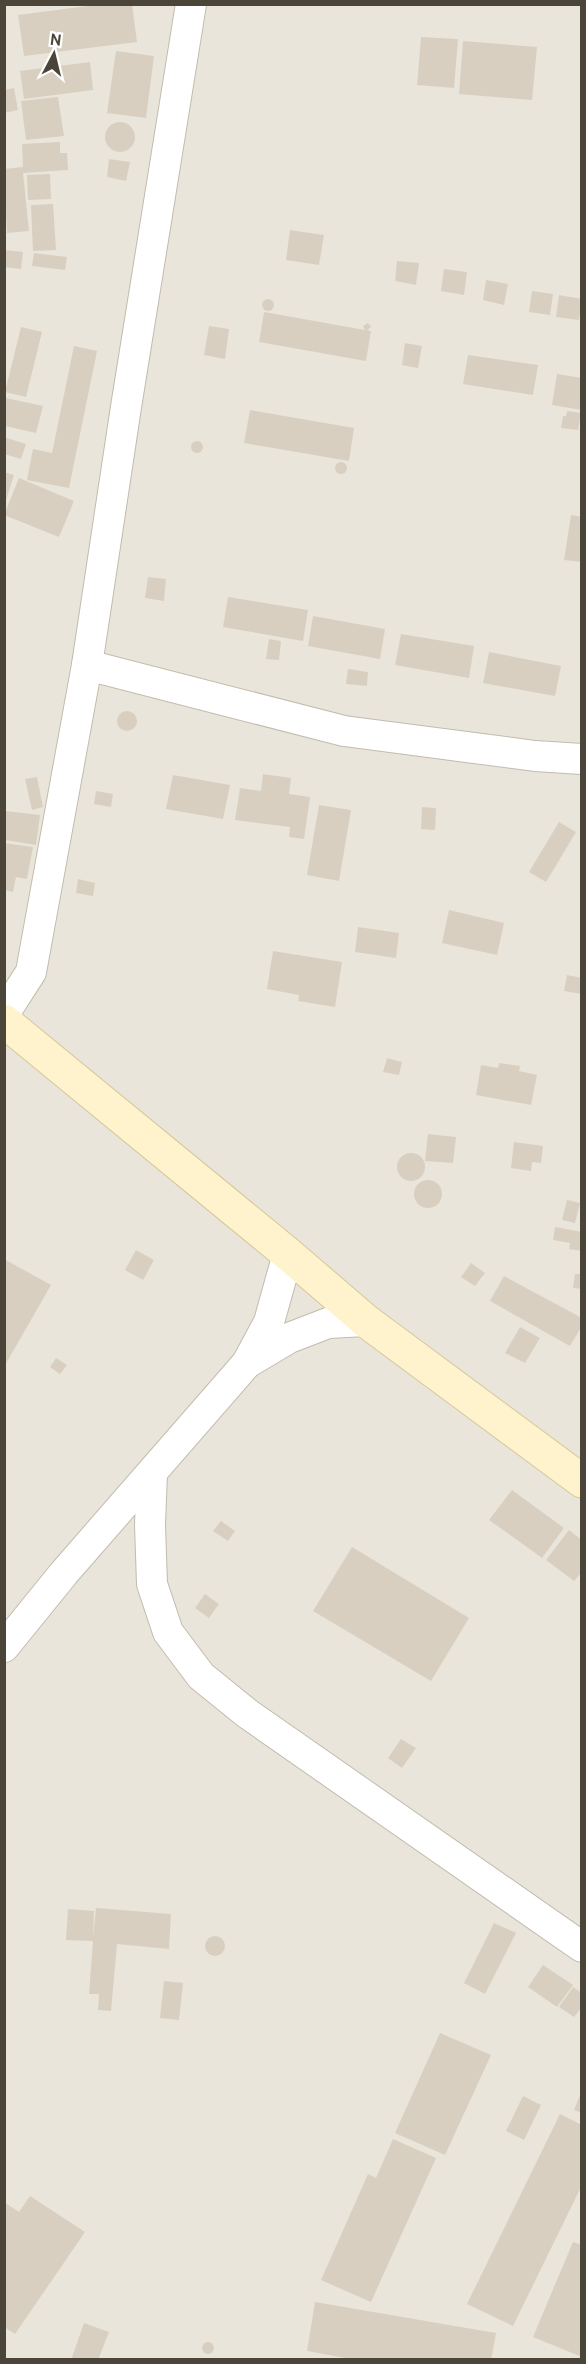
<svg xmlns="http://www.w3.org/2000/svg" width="586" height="2364" font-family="Cabin,sans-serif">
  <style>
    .residential { fill: #eae5da }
    .building { fill: #d8cfc1 }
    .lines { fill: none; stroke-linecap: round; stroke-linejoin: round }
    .street-casing { stroke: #c2bbae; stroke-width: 32 }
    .secondary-casing { stroke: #d6c79b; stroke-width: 35 }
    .street { stroke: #fff; stroke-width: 30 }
    .secondary { stroke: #fff3cd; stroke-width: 33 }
  </style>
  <rect width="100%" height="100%" fill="#f6f3ec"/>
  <rect class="residential" x="5" y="5" width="576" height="2354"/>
  <g class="building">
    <path d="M103,4H132L137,42L24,56L18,15Z"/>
    <path d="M421,37L458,39L454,88L417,85Z"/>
    <path d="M463,41L537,47L532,100L459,94Z"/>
    <path d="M116,51L154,56L146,118L107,113Z"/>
    <path d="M90,62L93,90L24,99L20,71Z"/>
    <path d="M14,88L18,110L4,113V90Z"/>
    <path d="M58,97L64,136L26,140L21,101Z"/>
    <circle cx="120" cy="137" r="15"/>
    <path d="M60,142V153H67L68,170L23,173L29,231L7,233L4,169L23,167L22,144Z"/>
    <path d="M109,159L130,162L126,181L107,177Z"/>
    <path d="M50,174L51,199L28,200L27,175Z"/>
    <path d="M53,204L56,250L33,251L31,205Z"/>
    <path d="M290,230L324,235L319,265L286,260Z"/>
    <path d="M4,250L23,252L21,269L4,267Z"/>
    <path d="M34,253L67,257L65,270L32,266Z"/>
    <path d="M397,261L419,263L416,285L395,281Z"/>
    <path d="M444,269L467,272L464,295L441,291Z"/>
    <path d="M486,280L508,284L504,305L483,300Z"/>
    <path d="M532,291L553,294L550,315L529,312Z"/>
    <path d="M559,295L582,299L579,320L556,317Z"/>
    <circle cx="268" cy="305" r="6"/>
    <path d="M264,312L365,330L363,326L368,323L371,327L367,330L371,331L366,361L259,342Z"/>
    <path d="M209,326L229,329L225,359L204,355Z"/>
    <path d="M21,327L42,332L26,397L5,392Z"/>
    <path d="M405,343L422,346L418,368L402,365Z"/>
    <path d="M74,346L97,351L69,488L27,480L33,449L52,453Z"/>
    <path d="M468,355L538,365L533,395L463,384Z"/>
    <path d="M557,374L582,378V410L552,405Z"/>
    <path d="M6,398L43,406L36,433L5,426Z"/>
    <path d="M250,410L354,428L349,461L244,443Z"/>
    <path d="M567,411L581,413L578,430L561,428L563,416H566Z"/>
    <path d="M4,437L26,444L21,459L4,454Z"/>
    <circle cx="197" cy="447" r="6"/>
    <circle cx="341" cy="468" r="6"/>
    <path d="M4,472L14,475L5,503H4Z"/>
    <path d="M19,478L74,501L59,537L4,515Z"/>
    <path d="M571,515L582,517V562L564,560Z"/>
    <path d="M148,577L166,579L164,601L145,598Z"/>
    <path d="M228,597L308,610L303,641L223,627Z"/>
    <path d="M313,616L385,629L380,659L308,646Z"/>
    <path d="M401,634L474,646L469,678L395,665Z"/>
    <path d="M269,639L281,641L279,660L266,659Z"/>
    <path d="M489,652L561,666L555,696L483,683Z"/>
    <path d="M348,669L368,672L367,686L346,684Z"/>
    <circle cx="127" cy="721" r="10"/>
    <path d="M263,774L291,778L289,794L310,797L304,839L289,837L290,827L235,820L240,788L261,791Z"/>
    <path d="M173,775L230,785L223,819L166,809Z"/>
    <path d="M37,777L43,807L32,810L25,779Z"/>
    <path d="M96,791L113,794L111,807L94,804Z"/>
    <path d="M319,805L351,810L339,881L307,875Z"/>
    <path d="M422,807L436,808L435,830L421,829Z"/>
    <path d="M6,811L40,815L36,845L5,840Z"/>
    <path d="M559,822L576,832L546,882L529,872Z"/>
    <path d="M4,843L33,847L27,879L16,877L13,892L4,890Z"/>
    <path d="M78,879L95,883L93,896L76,893Z"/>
    <path d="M449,910L504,923L497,955L442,943Z"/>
    <path d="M358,927L399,933L396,958L355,952Z"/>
    <path d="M273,951L342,962L335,1007L298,1001L299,995L267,989Z"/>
    <path d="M567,975L582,978V994L564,991Z"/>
    <path d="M387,1058L402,1062L399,1075L383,1072Z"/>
    <path d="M499,1063L520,1066L519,1071L537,1075L531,1105L476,1095L481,1065L498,1068Z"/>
    <path d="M428,1134L456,1137L453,1163L425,1161Z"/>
    <path d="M514,1142L543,1146L541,1163L532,1162L531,1171L511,1168Z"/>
    <circle cx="411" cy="1167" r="14"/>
    <circle cx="428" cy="1194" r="14"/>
    <path d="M567,1200L580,1203L575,1223L562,1220Z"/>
    <path d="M555,1227L582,1232V1251L569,1249L570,1243L553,1240Z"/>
    <path d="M136,1250L154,1260L143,1280L125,1270Z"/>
    <path d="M4,1259L51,1285L4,1367Z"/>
    <path d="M471,1263L485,1273L475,1286L461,1277Z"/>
    <path d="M575,1274H582V1289L573,1288Z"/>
    <path d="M504,1276L582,1318V1326L570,1346L490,1301Z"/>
    <path d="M520,1327L540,1338L525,1363L505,1353Z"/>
    <path d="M56,1358L67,1365L60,1374L50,1367Z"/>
    <path d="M512,1490L564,1528L542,1558L489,1520Z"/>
    <path d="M221,1521L235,1531L228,1541L213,1531Z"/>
    <path d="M569,1530L582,1540V1572L574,1581L546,1560Z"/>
    <path d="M352,1547L469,1618L431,1681L313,1611Z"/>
    <path d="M205,1594L219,1604L209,1618L195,1608Z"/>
    <path d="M401,1739L416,1748L402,1768L388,1758Z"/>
    <path d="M96,1908L171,1914L169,1949L117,1944L111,2011L98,2010L99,1994H89L93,1941L66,1940L68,1909L94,1911L93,1938Z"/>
    <path d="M494,1923L516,1933L485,1994L464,1983Z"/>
    <circle cx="215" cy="1946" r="10"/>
    <path d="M543,1965L573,1985L557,2007L528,1987Z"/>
    <path d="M164,1981L183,1983L179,2020L160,2018Z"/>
    <path d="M573,1987L582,1993V2007L574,2017L559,2007Z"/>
    <path d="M440,2033L491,2055L445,2155L395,2133Z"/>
    <path d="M582,2090V2113L574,2110Z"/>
    <path d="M523,2096L541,2105L524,2140L506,2131Z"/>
    <path d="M560,2114L582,2125V2185L513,2326L467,2304Z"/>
    <path d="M393,2139L436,2158L371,2302L321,2280L368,2174L376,2178Z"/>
    <path d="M30,2196L85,2232L15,2334L4,2327V2202L19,2212Z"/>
    <path d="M573,2242L582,2245V2357L533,2337Z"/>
    <path d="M315,2302L496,2333L491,2360H356L307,2351Z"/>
    <path d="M84,2323L109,2332L98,2360H71Z"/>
    <circle cx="208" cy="2348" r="6"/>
  </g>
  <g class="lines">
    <defs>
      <g id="street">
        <path d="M87,665L344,731L535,756L582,759"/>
        <path d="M4,1014L31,972L87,665L126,407L191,4"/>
        <path d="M247,1363L289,1338L328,1323L366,1321"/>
        <path d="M152,1473L150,1525L152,1584L168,1632L201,1676L248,1714L582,1947"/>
        <path d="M4,1647L64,1573L247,1363L269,1322L288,1254"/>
      </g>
      <path id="secondary" d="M4,1021L288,1254L366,1321L582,1481"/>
    </defs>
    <use href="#street" class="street-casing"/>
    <use href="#secondary" class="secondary-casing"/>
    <use href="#street" class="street"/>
    <use href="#secondary" class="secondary"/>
  </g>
  <rect width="586" height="2364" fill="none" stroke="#4b4439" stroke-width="12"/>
  <g transform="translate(54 54) rotate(7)" stroke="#ffffff" stroke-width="4.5" paint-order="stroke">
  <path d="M0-4.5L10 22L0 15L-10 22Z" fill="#4b4439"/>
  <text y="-9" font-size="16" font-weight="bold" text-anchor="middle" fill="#4b4439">N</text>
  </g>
</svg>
